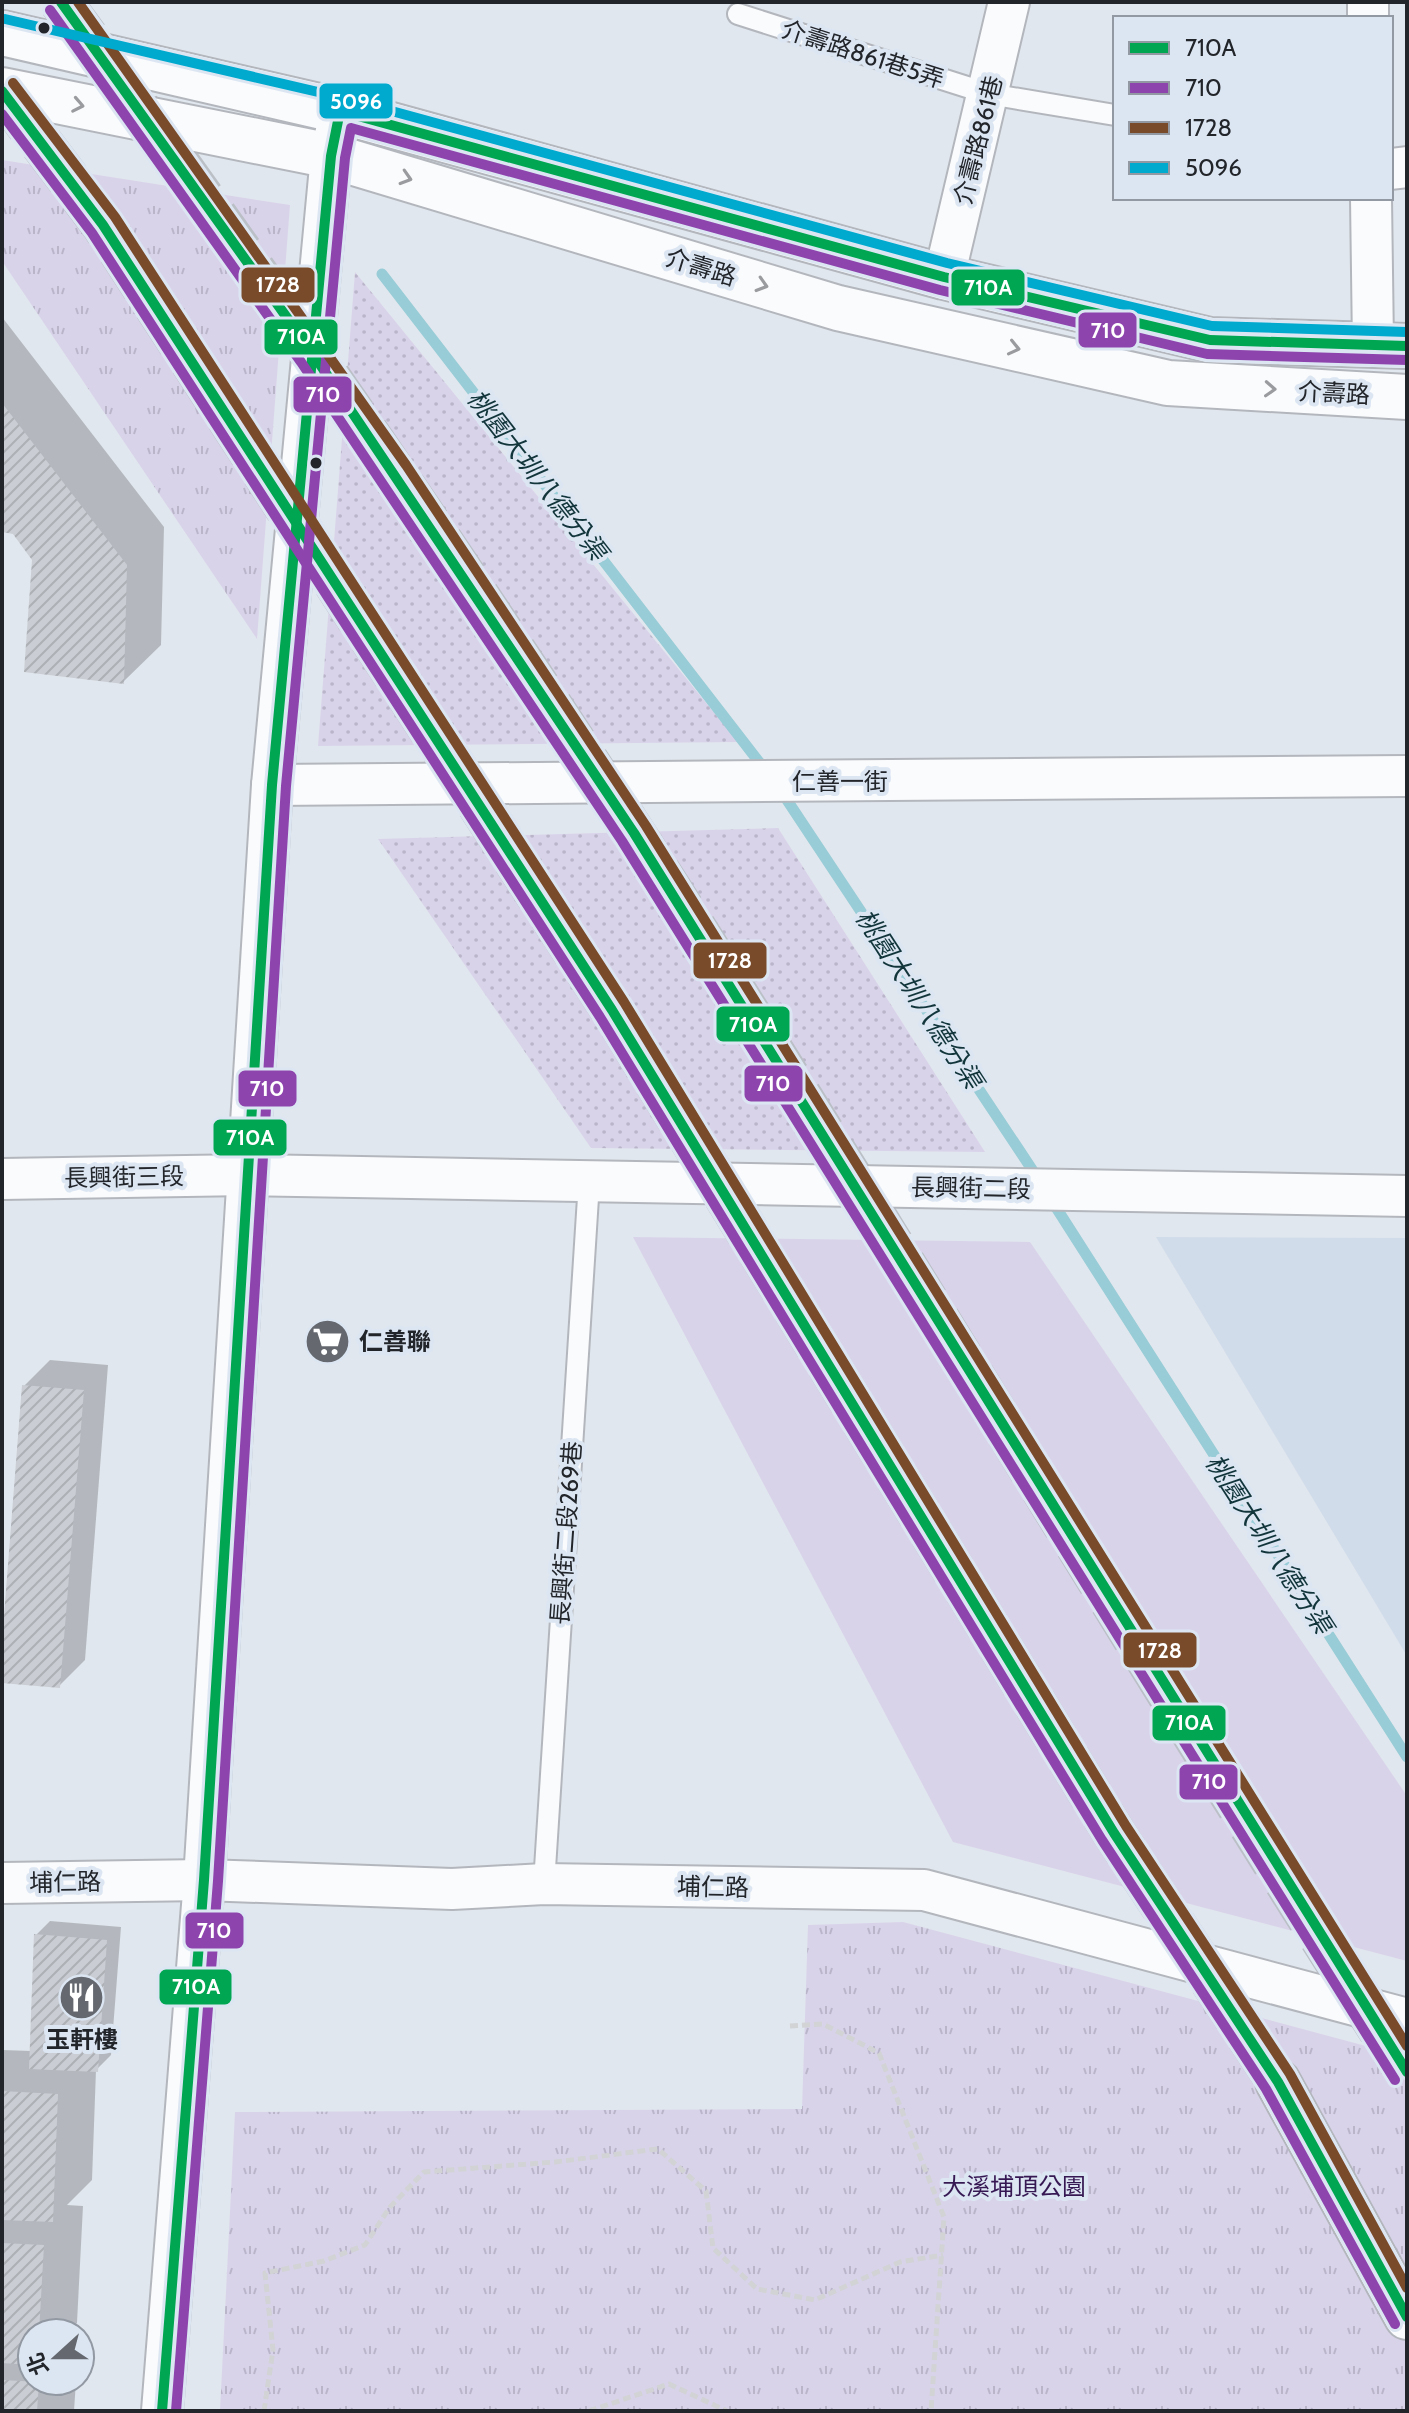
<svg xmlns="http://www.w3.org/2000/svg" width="1409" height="2413" font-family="Cabin,'Noto Sans TC',sans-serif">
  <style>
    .built { fill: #d1dcea }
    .grass { fill: url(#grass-dots) }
    .park { fill: url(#park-tufts) }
    .pitch { fill: #d9d3ea }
    .shadow { fill: #0003 }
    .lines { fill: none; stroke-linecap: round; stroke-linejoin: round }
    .stream { stroke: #98ccd6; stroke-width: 11 }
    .building { fill: url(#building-hatch) }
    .highway-tunnel { stroke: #bbc0c7; stroke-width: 44; stroke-dasharray: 44 22; stroke-linecap: butt }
    .lane-casing { stroke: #b3b7bd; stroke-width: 24 }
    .street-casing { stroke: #b3b7bd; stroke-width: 44 }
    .primary-casing { stroke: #b3b7bd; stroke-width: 48 }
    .highway-casing { stroke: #b3b7bd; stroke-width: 48 }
    .path { stroke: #d1d3d5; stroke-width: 5; stroke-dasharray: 8 4; stroke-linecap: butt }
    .lane { stroke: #fafbfc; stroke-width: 20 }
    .street { stroke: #fafbfc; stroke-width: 40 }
    .primary { stroke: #fafbfc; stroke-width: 44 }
    .highway { stroke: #fafbfc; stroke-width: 44 }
    .bus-1-casing { stroke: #dce6f3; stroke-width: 16 }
    .bus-2-casing { stroke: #dce6f3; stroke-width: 16 }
    .bus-3-casing { stroke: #dce6f3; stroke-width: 16 }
    .bus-4-casing { stroke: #dce6f3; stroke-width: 16 }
    .bus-1 { stroke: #00a651; stroke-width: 10 }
    .bus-2 { stroke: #8e44ad; stroke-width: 10 }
    .bus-3 { stroke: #7a4b2a; stroke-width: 10 }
    .bus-4 { stroke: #00a9ce; stroke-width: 10 }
    .oneway { stroke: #999b9e }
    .bus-dot { fill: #22252a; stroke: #dce6f3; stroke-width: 3 }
    .labels { text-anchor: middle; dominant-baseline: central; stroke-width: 8; stroke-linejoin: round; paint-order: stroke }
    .street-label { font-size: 24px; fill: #22252a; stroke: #dce6f3 }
    .poi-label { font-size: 24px; font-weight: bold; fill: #22252a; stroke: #dce6f3; text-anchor: start }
    .park-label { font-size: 24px; fill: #361853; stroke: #dce6f3 }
    .water-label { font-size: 26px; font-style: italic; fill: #11353a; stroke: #dce6f3 }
    .line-badge { stroke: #dce6f3; stroke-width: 3 }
    .badge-label { font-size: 22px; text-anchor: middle; font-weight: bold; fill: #fff }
  </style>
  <defs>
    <pattern id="grass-dots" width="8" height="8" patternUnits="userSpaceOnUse" patternTransform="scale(2)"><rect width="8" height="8" fill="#d9d3ea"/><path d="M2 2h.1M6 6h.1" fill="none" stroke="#bab5c9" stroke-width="1.8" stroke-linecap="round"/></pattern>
    <pattern id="park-tufts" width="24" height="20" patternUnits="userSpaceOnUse" patternTransform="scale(2)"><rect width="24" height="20" fill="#d9d3ea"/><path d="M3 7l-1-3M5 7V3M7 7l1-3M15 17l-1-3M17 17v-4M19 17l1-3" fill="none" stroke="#bab5c9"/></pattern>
    <pattern id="building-hatch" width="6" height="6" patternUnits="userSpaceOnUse" patternTransform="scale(2)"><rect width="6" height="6" fill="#cacdd3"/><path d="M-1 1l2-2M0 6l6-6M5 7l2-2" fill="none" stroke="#adb0b5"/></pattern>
  </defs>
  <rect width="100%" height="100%" fill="#e1e7ee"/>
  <path class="built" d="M1156,1237L1407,1238V1656Z"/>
  <g class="grass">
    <path d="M355,272L738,742L318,746Z"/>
    <path d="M778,828L985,1152L591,1148L378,839Z"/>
  </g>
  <g class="park">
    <path d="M2,160L290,205L257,639L2,261Z"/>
    <path d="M903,1922L1407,2057V2411H220L235,2112L802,2109L808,1925Z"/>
  </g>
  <path class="pitch" d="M633,1237L1030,1242L1407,1796V1961L953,1842Z"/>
  <g class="shadow">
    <path d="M2,317L164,527L161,645L123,682L14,532L2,530Z"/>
    <path d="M50,1360L108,1365L85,1660L59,1686L2,1681L24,1386Z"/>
    <path d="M50,1921L121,1927L111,2055L96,2070L92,2180L67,2205L83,2206L77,2323L67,2333H32V2381H76L74,2411H2V2050L32,2051L36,1935Z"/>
  </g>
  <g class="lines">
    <g class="stream">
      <path d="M382,274L766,771"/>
      <path d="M781,791L1039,1180"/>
      <path d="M1050,1198L1407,1757"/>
    </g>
  </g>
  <g class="building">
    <path d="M2,403L127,565L124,684L24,672L32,560L13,534L2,532Z"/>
    <path d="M22,1385L84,1390L60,1688L2,1683V1641Z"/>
    <path d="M34,1934L107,1940L98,2072L29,2069Z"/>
    <path d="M2,2091L58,2094L53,2222L2,2220Z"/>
    <path d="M2,2243L44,2245L39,2333H32V2365L2,2363Z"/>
    <path d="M2,2380L39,2382L37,2411H2Z"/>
  </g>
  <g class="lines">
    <g class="highway-tunnel">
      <path d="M61,2C289,312 506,630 712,955C946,1326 1169,1704 1407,2072"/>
      <path d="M2,91L103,225L612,1010L1114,1833L1278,2082"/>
    </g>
    <defs>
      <g id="lane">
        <path d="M738,14L989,94L1115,115"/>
        <path d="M544,1884L589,1182"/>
      </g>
      <g id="street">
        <path d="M1368,2V18"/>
        <path d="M1391,169L1407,167"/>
        <path d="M1371,198L1373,345"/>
        <path d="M944,277L1009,2"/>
        <path d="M272,785L1407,776"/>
        <path d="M2,1179L247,1175L1407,1196"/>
        <path d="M2,1883L204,1880L452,1889L544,1884L924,1890L1407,2019"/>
        <path d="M162,2411L204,1880L272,785L331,156L340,111"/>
      </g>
      <g id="primary">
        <path d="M2,33L340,111L944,277L1210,340L1407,346"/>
        <path d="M2,90L331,156L838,308L1168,383L1407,397"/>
      </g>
      <path id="highway" d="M1278,2082L1407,2317"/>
    </defs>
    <use href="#lane" class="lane-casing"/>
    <use href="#street" class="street-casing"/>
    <use href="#primary" class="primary-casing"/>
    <use href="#highway" class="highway-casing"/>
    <g class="path">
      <path d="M790,2026L823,2024L879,2053L944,2217L931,2411"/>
      <path d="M264,2411L273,2350L265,2273L324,2261L365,2245L390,2207L424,2172L555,2162L658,2149L706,2191L713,2248L757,2289L815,2300L900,2262L943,2255"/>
      <path d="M589,2411L669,2384L727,2411"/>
    </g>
    <use href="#lane" class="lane"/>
    <use href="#street" class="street"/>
    <use href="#primary" class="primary"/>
    <use href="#highway" class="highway"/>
    <defs>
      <g id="bus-1">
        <path d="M61,2L313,354L634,833L1407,2072"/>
        <path d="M2,91L103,225L612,1010L1114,1833L1278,2082L1407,2317"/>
        <path d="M162,2411L204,1880L272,785L331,156L340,111L944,277L1210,340L1407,346"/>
      </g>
      <g id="bus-2">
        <path d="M50,10L301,362L622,841L1395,2080"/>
        <path d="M2,114L92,233L600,1017L1102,1840L1266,2089L1395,2324"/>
        <path d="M176,2411L218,1881L286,786L345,158L351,128L940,290L1207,354L1407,360"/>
      </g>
      <g id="bus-3">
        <path d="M78,2L406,465L646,826L1407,2046"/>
        <path d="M13,83L115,217L624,1002L1126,1826L1290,2074L1407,2288"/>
      </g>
      <path id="bus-4" d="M5,19L344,98L947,263L1212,326L1407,332"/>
    </defs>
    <use href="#bus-1" class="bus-1-casing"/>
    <use href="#bus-2" class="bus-2-casing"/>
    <use href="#bus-3" class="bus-3-casing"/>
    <use href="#bus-4" class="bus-4-casing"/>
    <use href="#bus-1" class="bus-1"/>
    <use href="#bus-2" class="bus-2"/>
    <use href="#bus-3" class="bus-3"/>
    <use href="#bus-4" class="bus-4"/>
  </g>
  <defs><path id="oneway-chevron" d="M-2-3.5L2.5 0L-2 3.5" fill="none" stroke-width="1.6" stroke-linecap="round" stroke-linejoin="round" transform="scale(2)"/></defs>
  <g class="oneway">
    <use href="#oneway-chevron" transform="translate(78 105) rotate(11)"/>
    <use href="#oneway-chevron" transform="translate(406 178) rotate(17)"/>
    <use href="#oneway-chevron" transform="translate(762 285) rotate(17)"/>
    <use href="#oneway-chevron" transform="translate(1014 348) rotate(13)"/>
    <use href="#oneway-chevron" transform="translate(1270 389) rotate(3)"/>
  </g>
  <defs>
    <symbol id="supermarket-disc" viewBox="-11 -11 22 22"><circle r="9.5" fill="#65696f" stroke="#dce6f3"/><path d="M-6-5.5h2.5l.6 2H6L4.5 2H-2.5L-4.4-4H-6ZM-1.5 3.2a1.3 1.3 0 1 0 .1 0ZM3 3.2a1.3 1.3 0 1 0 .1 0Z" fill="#fff"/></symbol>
    <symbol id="restaurant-disc" viewBox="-11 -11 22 22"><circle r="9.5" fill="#65696f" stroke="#dce6f3"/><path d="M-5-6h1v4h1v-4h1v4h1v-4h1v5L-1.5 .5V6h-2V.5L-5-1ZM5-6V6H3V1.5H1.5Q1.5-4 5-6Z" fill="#fff"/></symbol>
  </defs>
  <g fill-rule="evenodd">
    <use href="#supermarket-disc" x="302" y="1316" width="51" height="51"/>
    <use href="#restaurant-disc" x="56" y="1972" width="51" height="51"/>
  </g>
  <g class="bus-dot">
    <circle cx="44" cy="28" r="7"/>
    <circle cx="316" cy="463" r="7"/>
  </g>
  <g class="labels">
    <g class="street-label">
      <text transform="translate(863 54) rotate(18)">介壽路861巷5弄</text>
      <text transform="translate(978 140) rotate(-76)">介壽路861巷</text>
      <text transform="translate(701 267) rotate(17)">介壽路</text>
      <text transform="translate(1334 393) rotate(3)">介壽路</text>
      <text x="840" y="781">仁善一街</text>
      <text transform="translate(124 1177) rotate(-1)">長興街三段</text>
      <text transform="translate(971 1188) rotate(1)">長興街二段</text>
      <text transform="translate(566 1533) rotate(-86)">長興街二段269巷</text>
      <text transform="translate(65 1882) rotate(-1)">埔仁路</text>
      <text transform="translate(713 1887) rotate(1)">埔仁路</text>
    </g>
    <g class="poi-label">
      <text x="359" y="1341">仁善聯</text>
      <text x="82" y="2039" text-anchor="middle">玉軒樓</text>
    </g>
    <g class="park-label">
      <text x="1014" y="2186">大溪埔頂公園</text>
    </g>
    <g class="water-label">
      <text transform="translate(537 475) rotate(52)">桃園大圳八德分渠</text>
      <text transform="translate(919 999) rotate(57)">桃園大圳八德分渠</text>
      <text transform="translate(1269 1544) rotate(57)">桃園大圳八德分渠</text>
    </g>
  </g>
  <g class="line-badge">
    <rect x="318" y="82" width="76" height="38" rx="8" fill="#00a9ce"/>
    <rect x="240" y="266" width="76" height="38" rx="8" fill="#7a4b2a"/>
    <rect x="950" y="268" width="76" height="39" rx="8" fill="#00a651"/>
    <rect x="1077" y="311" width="61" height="38" rx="8" fill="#8e44ad"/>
    <rect x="263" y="318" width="76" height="38" rx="8" fill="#00a651"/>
    <rect x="292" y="375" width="61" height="39" rx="8" fill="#8e44ad"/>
    <rect x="692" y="941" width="76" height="39" rx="8" fill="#7a4b2a"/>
    <rect x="715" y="1005" width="76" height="38" rx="8" fill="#00a651"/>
    <rect x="743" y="1064" width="61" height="39" rx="8" fill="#8e44ad"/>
    <rect x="237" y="1069" width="61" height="39" rx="8" fill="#8e44ad"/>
    <rect x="212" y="1118" width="76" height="39" rx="8" fill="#00a651"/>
    <rect x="1122" y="1631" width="76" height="38" rx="8" fill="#7a4b2a"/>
    <rect x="1151" y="1704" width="76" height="38" rx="8" fill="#00a651"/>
    <rect x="1178" y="1763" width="61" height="38" rx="8" fill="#8e44ad"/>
    <rect x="184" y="1911" width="61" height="39" rx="8" fill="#8e44ad"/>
    <rect x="158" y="1968" width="75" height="38" rx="8" fill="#00a651"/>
  </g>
  <g class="badge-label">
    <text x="356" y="109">5096</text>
    <text x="278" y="292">1728</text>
    <text x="988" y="295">710A</text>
    <text x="1108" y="338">710</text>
    <text x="301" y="344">710A</text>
    <text x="323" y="402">710</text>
    <text x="730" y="968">1728</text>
    <text x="753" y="1032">710A</text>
    <text x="773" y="1091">710</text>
    <text x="267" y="1096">710</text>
    <text x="250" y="1145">710A</text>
    <text x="1160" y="1658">1728</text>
    <text x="1189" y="1730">710A</text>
    <text x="1209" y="1789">710</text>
    <text x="214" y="1938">710</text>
    <text x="196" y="1994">710A</text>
  </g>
  <rect width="1409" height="2413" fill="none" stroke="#22252a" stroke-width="8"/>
  <rect x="1113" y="16" width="280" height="184" fill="#dce6f3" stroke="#9299a3" stroke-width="2"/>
  <rect x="1129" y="42" width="40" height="12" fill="#00a651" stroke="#9299a3" stroke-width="2"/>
  <text x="1185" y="56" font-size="24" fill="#22252a">710A</text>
  <rect x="1129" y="82" width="40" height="12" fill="#8e44ad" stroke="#9299a3" stroke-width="2"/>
  <text x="1185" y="96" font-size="24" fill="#22252a">710</text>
  <rect x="1129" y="122" width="40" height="12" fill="#7a4b2a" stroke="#9299a3" stroke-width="2"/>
  <text x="1185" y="136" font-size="24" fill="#22252a">1728</text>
  <rect x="1129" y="162" width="40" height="12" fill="#00a9ce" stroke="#9299a3" stroke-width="2"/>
  <text x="1185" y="176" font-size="24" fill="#22252a">5096</text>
  <g transform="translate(56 2357) rotate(249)"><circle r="38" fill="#dce6f3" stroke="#9299a3" stroke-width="2"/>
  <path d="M0-6L14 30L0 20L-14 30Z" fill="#65696f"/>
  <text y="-12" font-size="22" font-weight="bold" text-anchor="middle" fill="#22252a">北</text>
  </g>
</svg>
